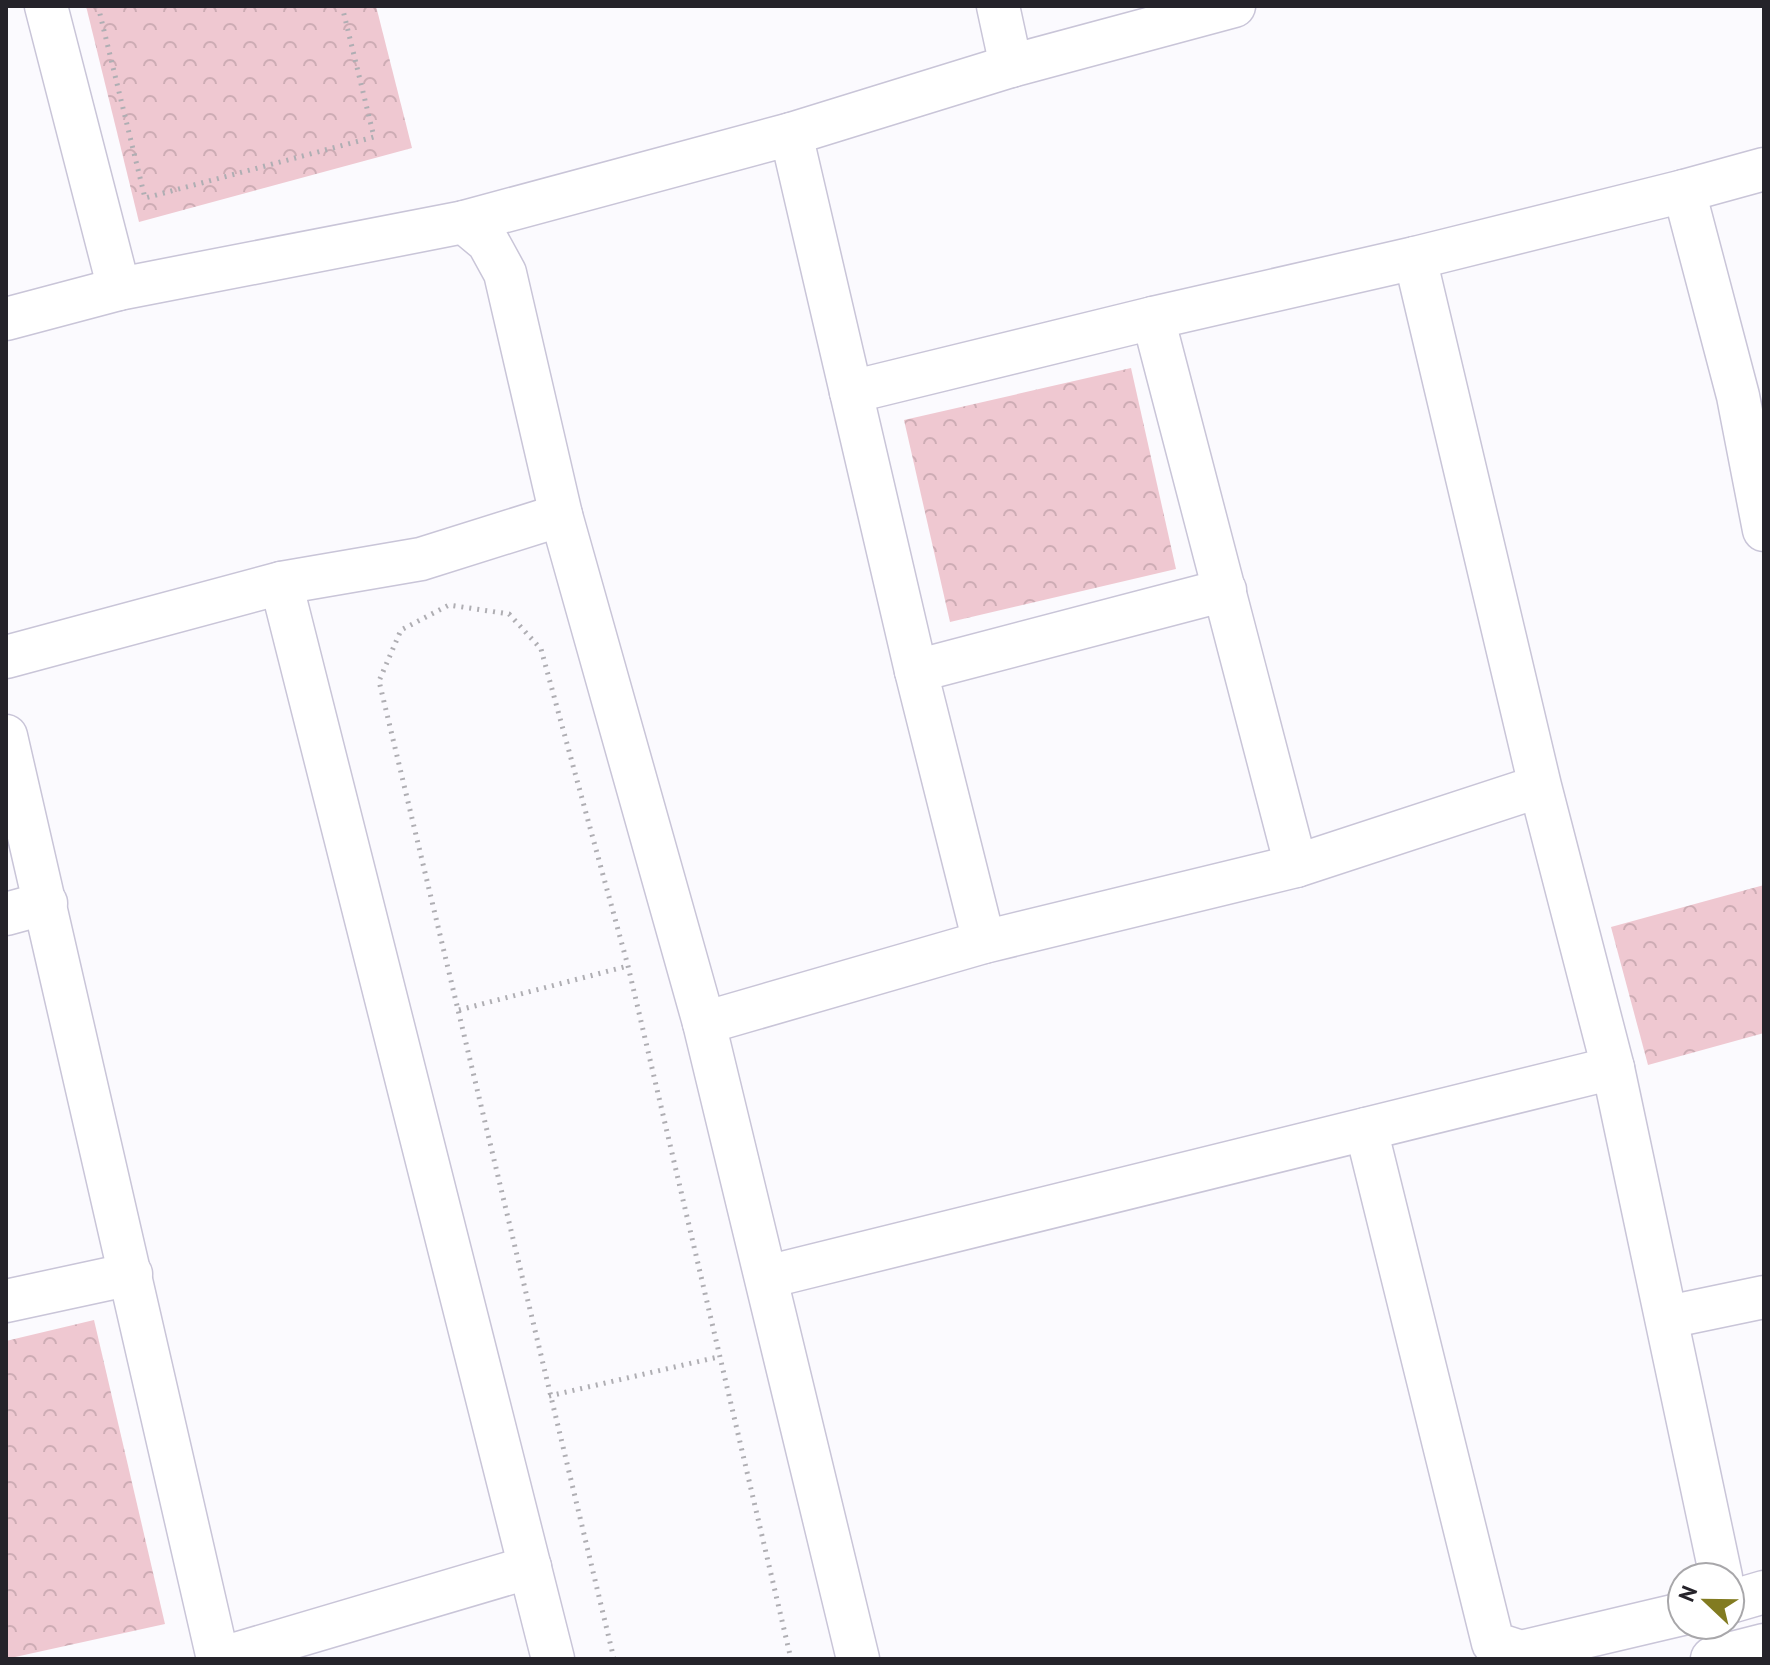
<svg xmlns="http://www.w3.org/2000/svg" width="1770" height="1665" font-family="'PT Sans',sans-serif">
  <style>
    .forest { fill: url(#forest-crowns) }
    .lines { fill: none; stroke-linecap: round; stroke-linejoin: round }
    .minor-casing { stroke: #c9c5d8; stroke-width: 45 }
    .secondary-casing { stroke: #c9c5d8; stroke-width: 47 }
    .path { stroke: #afaeb3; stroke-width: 5; stroke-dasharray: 2 6; stroke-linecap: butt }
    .minor { stroke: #fff; stroke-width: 42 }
    .secondary { stroke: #fff; stroke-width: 44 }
  </style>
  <defs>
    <pattern id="forest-crowns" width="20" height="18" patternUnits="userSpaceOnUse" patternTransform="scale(2)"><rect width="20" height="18" fill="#efc8d1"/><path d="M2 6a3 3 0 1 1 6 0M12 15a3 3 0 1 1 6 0" fill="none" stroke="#cdacb4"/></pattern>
  </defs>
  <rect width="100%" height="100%" fill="#fbfafe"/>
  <g class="forest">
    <path d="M86,6H376L412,148L139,222Z"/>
    <path d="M1131,368L1176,569L950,622L904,420Z"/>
    <path d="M1764,885V1033L1648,1065L1611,927Z"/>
    <path d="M94,1320L165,1624L6,1659V1341Z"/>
  </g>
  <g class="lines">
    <defs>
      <g id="minor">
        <path d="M46,6L119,289"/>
        <path d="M998,6L1011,66"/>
        <path d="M791,134L1011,66L1234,6"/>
        <path d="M1684,191L1764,169"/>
        <path d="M464,222L791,134L916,671L984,942"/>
        <path d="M1415,258L1684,191L1738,396L1764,530"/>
        <path d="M6,319L119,289L464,222L488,242L505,273L561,515L704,1023L858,1659"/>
        <path d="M851,392L1153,318"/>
        <path d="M281,583L553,1659"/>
        <path d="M6,657L281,583L421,559L561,515"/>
        <path d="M916,671L1225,590"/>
        <path d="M6,736L218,1659"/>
        <path d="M6,914L46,903"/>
        <path d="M704,1023L984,942L1296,866"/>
        <path d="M1613,1068L1721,1577"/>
        <path d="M1366,1129L1493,1643L1521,1652L1682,1614"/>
        <path d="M767,1277L1613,1068L1540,786L1415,258L1153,318L1296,866L1540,786"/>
        <path d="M6,1301L131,1274"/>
        <path d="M1668,1317L1764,1297"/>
        <path d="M1730,1602L1764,1592"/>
        <path d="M219,1659L530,1567"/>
      </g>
      <path id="secondary" d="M1713,1659L1764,1646"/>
    </defs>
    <use href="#minor" class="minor-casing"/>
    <use href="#secondary" class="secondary-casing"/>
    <g class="path">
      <path d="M98,6L145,198L374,137L342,6"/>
      <path d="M459,1010L628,966"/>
      <path d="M549,1396L718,1357"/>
      <path d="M614,1659L379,681L401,630L449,605L509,614L541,649L628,966L791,1659"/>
    </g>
    <use href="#minor" class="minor"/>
    <use href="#secondary" class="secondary"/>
  </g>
  <rect width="1770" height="1665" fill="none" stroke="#25232a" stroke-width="16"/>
  <g transform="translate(1706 1601) rotate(292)"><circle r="38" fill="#ffffff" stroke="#a8a7aa" stroke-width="2"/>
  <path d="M0-6L14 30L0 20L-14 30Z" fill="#827b21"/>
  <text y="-12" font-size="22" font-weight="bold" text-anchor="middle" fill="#25232a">N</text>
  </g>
</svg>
